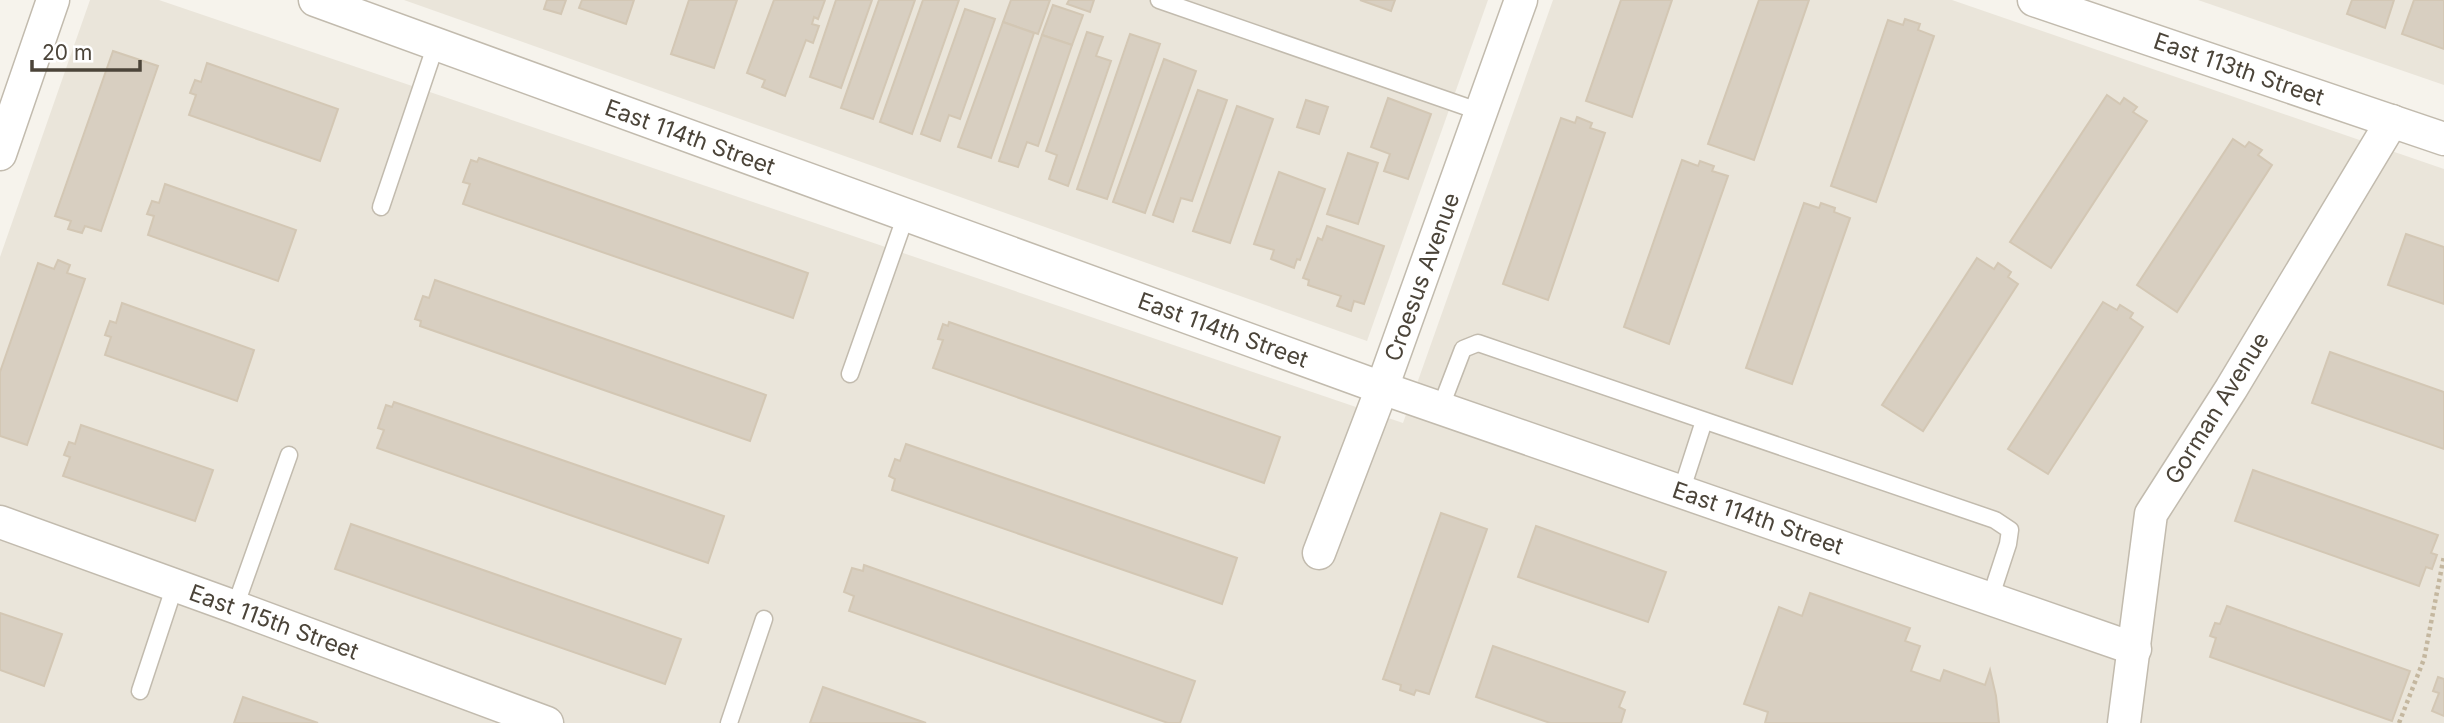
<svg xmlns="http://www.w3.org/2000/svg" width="2444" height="723" font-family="Inter,sans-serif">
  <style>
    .residential { fill: #eae5da }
    .building { fill: #d8cfc1; stroke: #d3c7b4; stroke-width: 2 }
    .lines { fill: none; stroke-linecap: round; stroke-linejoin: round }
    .service-casing { stroke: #c2bbae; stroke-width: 19 }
    .minor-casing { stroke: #c2bbae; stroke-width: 35 }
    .path { stroke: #c4b79f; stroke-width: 4.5; stroke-dasharray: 3.5 3.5; stroke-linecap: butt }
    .service { stroke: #fff; stroke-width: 16 }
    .minor { stroke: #fff; stroke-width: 32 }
    .labels { text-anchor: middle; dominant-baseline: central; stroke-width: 7; stroke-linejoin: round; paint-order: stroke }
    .street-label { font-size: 23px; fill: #4b4439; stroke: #fff }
  </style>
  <rect width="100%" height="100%" fill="#f6f3ec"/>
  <g class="residential">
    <path d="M90,0H159L1403,423L1553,0H1952L2444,169V723H0V257Z"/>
    <path d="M404,0H1488L1367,341Z"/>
    <path d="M2198,0H2444V85Z"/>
  </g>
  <g class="building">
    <path d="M547,0H566L561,14L544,9Z"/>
    <path d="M582,0H634L626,24L579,8Z"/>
    <path d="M689,0H737L714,68L671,54Z"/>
    <path d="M774,0H825L818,19L814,17L812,24L819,26L813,43L806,40L785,96L762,87L765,80L747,73Z"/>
    <path d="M836,0H872L841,88L810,77Z"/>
    <path d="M879,0H915L873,119L841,108Z"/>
    <path d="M923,0H959L912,134L880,122Z"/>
    <path d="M1011,0H1050L1038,34L1003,22Z"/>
    <path d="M1069,0H1094L1090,12L1067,4Z"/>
    <path d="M1360,0H1395L1391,11Z"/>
    <path d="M1621,0H1672L1632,117L1586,101Z"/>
    <path d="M1759,0H1809L1754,160L1708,144Z"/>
    <path d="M2352,0H2394L2385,28L2347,14Z"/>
    <path d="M2414,0H2444V49L2402,34Z"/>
    <path d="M1053,5L1083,15L1072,45L1042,35Z"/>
    <path d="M965,9L995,19L960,119L949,115L940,141L921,134Z"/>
    <path d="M1905,19L1920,24L1918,30L1934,36L1876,202L1831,186L1888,20L1903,25Z"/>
    <path d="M1003,22L1034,33L991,158L958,147Z"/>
    <path d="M1087,32L1103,37L1096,56L1111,61L1068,186L1049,179L1057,155L1046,151Z"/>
    <path d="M1130,34L1160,44L1107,199L1077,189Z"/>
    <path d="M1042,35L1072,45L1038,146L1027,142L1018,167L999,161Z"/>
    <path d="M113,51L158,66L101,231L85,226L82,233L68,229L71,221L55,216Z"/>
    <path d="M1164,59L1196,71L1145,213L1113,202Z"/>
    <path d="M207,63L338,109L320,161L189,115L196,95L190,93L195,80L201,82Z"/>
    <path d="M1198,90L1227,100L1192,201L1181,198L1173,222L1153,215Z"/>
    <path d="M2107,95L2120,104L2124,98L2137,107L2133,112L2147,121L2051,268L2010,242Z"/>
    <path d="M1388,98L1431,114L1408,179L1384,171L1390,154L1371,147Z"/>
    <path d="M1306,100L1328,107L1319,134L1297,127Z"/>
    <path d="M1237,106L1273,119L1230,243L1193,231Z"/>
    <path d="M1577,117L1592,123L1590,128L1605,133L1548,300L1503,284L1561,118L1575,123Z"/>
    <path d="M2233,139L2245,147L2249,142L2262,150L2258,155L2272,165L2177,312L2137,285Z"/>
    <path d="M1348,153L1378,163L1358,224L1327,214Z"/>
    <path d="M479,158L808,273L793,318L463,204L470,184L463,182L471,160L477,162Z"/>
    <path d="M1682,160L1698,166L1700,161L1714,166L1712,171L1728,176L1669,344L1624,327Z"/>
    <path d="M1279,172L1325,189L1300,260L1297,259L1294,268L1271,259L1274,250L1254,244Z"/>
    <path d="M165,184L296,230L278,281L148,235L154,216L147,214L152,201L159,203Z"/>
    <path d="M1804,203L1819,208L1821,203L1835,208L1834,212L1850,218L1792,384L1746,368Z"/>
    <path d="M1327,226L1384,246L1364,304L1354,301L1351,311L1337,306L1341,296L1308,285L1309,280L1303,278L1318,238L1322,240Z"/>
    <path d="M2406,234L2444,247V304L2388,285Z"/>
    <path d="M1977,258L1994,269L1998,263L2011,272L2008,277L2018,284L1923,431L1882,405Z"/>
    <path d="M58,260L70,265L67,273L85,279L27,445L0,436V372L38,263L54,269Z"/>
    <path d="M435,280L766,395L750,441L420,326L421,321L415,319L423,296L429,298Z"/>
    <path d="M2103,302L2117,310L2120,305L2133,313L2130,318L2143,327L2048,474L2008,449Z"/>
    <path d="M122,303L254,350L237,401L105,355L111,337L105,335L110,321L116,323Z"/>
    <path d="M949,322L1280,437L1264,483L933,368L943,340L938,339L943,324L948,326Z"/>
    <path d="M2330,352L2444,392V449L2312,403Z"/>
    <path d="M394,402L724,516L708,563L377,448L384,430L378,428L386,405L392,407Z"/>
    <path d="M81,425L213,470L195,521L63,476L70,457L64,455L69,442L75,444Z"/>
    <path d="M906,444L1237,558L1222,604L892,490L895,479L889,476L895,459L900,461Z"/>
    <path d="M2253,470L2438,535L2431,553L2437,555L2432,569L2426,567L2419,586L2235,521Z"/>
    <path d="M1441,513L1487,529L1429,694L1416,690L1414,695L1400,690L1401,685L1383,679Z"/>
    <path d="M351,524L681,639L665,684L335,569Z"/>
    <path d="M1536,526L1666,572L1648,622L1518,577Z"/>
    <path d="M864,565L1195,681L1180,723H1168L849,611L854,596L844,592L852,568L863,571Z"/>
    <path d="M1810,593L1910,628L1905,641L1920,646L1911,671L1940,681L1944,670L1985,685L1990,670L1996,696L1999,723H1765L1768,712L1744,704L1779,607L1802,616Z"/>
    <path d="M2227,606L2410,671L2392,721L2210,657L2216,638L2210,636L2215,623L2220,624Z"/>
    <path d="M0,613L62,634L44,686L0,670Z"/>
    <path d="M1493,646L1625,692L1619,707L1625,710L1621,723H1550L1476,697Z"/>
    <path d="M2438,677L2444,679V716L2432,711L2439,693L2433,691Z"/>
    <path d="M823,687L926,723H810Z"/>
    <path d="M243,697L318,723H234Z"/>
  </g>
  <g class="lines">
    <defs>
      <g id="service">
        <path d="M1159,0L1481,112"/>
        <path d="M381,207L436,44"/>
        <path d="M850,374L906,215"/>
        <path d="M1440,409L1463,349L1478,343L1995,520L2010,530L2008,544L1990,599"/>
        <path d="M1681,492L1704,421"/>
        <path d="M235,607L289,455"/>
        <path d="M140,691L175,585"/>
        <path d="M729,723L764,619"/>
      </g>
      <g id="minor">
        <path d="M315,0L1382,388L2135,649"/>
        <path d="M2034,0L2444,139"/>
        <path d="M0,154L53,0"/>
        <path d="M0,522L235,607L547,723"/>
        <path d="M1319,553L1382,388L1521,0"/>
        <path d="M2124,723L2151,514L2231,389L2392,121"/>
      </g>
    </defs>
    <use href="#service" class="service-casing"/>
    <use href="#minor" class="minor-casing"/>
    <path class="path" d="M2399,723L2424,659L2444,556"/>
    <use href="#service" class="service"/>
    <use href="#minor" class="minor"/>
  </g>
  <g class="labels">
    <g class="street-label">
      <text transform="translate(2239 69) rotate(19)">East 113th Street</text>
      <text transform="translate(690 137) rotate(20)">East 114th Street</text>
      <text transform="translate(1422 277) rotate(-70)">Croesus Avenue</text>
      <text transform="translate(1223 330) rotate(20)">East 114th Street</text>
      <text transform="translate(2217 408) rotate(-58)">Gorman Avenue</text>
      <text transform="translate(1758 518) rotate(19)">East 114th Street</text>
      <text transform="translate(274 622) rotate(20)">East 115th Street</text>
    </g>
  </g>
  <path d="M32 60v10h108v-10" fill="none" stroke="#4b4439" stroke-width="3.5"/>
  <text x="42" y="60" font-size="21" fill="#4b4439" stroke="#ffffff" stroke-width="5" paint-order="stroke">20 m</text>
</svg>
